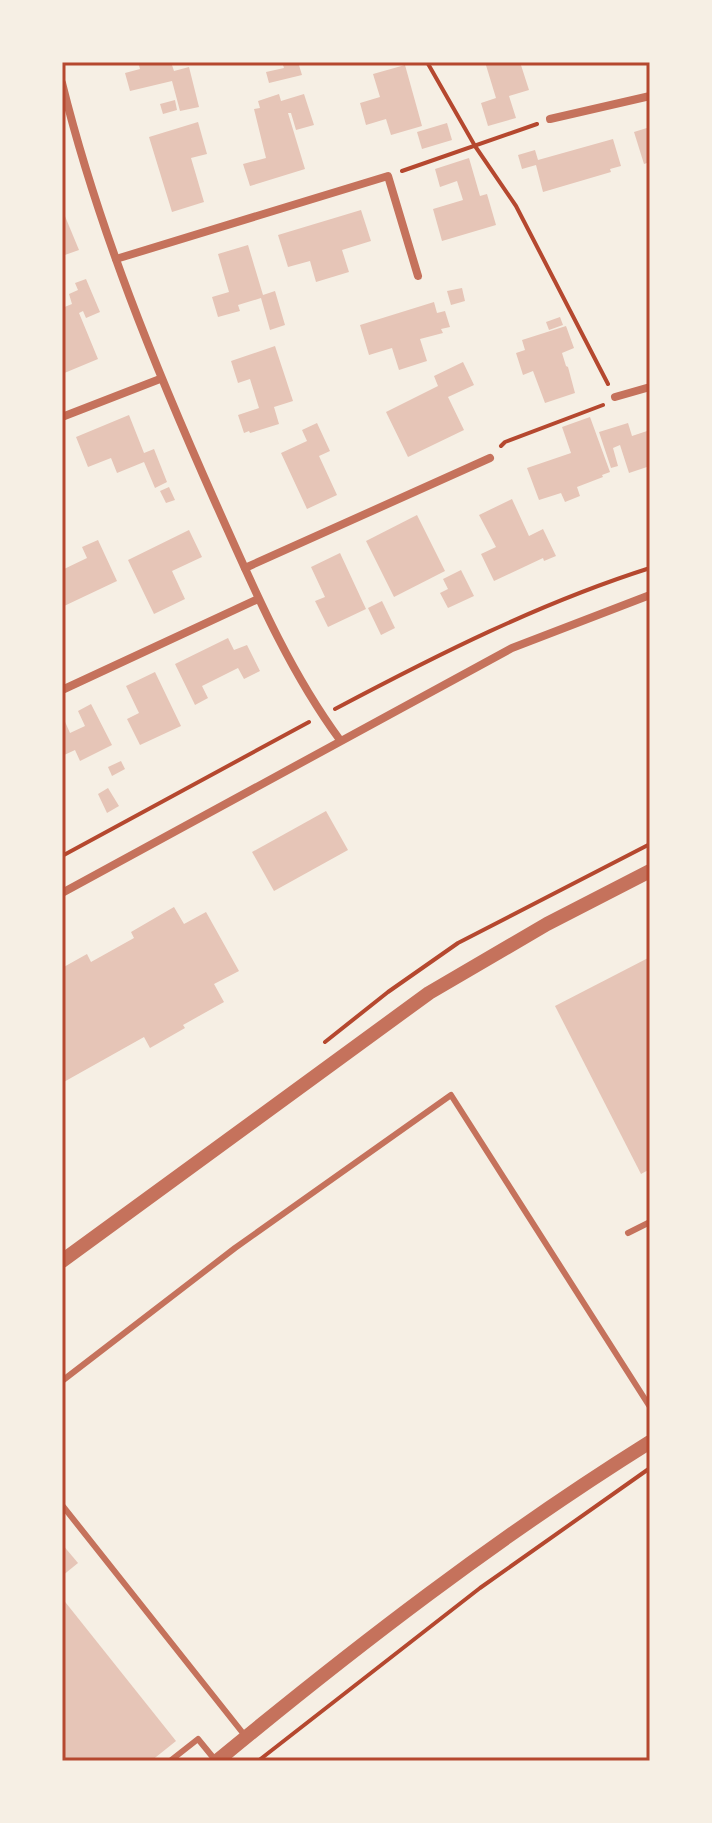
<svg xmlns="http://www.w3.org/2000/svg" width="712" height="1823" font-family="'IBM Plex Sans',sans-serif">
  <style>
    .building { fill: #e6c5b7 }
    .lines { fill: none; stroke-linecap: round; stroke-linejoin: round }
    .path { stroke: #b5482f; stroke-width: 4 }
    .service { stroke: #c5725c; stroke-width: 6 }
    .minor { stroke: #c5725c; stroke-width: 8 }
    .tertiary { stroke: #c5725c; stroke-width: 14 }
    .neatline { fill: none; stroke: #b5482f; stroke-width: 3 }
  </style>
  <rect width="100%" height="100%" fill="#f6efe4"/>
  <g class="building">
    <path d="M138,62H171L174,71L189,67L199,107L180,111L172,81L130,91L125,73L140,69Z"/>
    <path d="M282,62H298L302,75L269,83L266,72L284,68Z"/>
    <path d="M485,62H520L529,90L509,96L516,118L488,126L481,103L496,98Z"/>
    <path d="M405,65L422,126L391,135L386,119L366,125L360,103L380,97L373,74Z"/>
    <path d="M279,94L281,101L304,94L314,125L296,130L291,113H288L305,169L250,186L243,164L266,158L254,109L260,108L258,101Z"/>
    <path d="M175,100L177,110L163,114L160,104Z"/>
    <path d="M198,122L207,154L191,158L204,202L172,212L149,137Z"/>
    <path d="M447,123L452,140L422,149L417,132Z"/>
    <path d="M650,127V162L644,164L634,132Z"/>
    <path d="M613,139L621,166L610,169L611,172L543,192L536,165L522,169L518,155L535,150L538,160Z"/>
    <path d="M469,158L480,196L487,194L496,225L442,241L433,209L463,200L457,181L440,187L435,169Z"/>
    <path d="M62,209L79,250L62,256Z"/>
    <path d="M361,210L371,241L342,250L349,272L316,282L310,261L288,267L278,235Z"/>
    <path d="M248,245L263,295L275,291L285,325L270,330L261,298L238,305L240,311L218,317L212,297L229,292L218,254Z"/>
    <path d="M86,279L100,312L86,318L83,311L79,313L98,359L62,374V308L72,304L69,294L78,290L75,283Z"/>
    <path d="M462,288L465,301L451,305L447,291Z"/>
    <path d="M434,302L437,313L445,311L450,327L441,329L443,333L420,339L427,361L399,370L392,348L369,355L360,325Z"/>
    <path d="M560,317L563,325L549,330L546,322Z"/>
    <path d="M566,326L574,348L562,353L566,366L568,367L575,393L545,403L533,371L523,375L516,353L525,350L522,340Z"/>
    <path d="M275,346L293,401L274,407L279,424L250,433L249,431L244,433L238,415L259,408L250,379L238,383L231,361Z"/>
    <path d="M463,362L474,385L448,397L464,430L408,457L386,412L438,386L434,376Z"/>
    <path d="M129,415L144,453L154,449L167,482L155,488L144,462L117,473L111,458L88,467L76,437Z"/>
    <path d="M590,417L610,472L602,475L603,477L577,487L580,496L565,502L561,493L539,500L527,468L571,453L562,427Z"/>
    <path d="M317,423L330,451L319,456L337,495L307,509L281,453L307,441L302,430Z"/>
    <path d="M628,423L632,436L650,430V466L629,473L620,445L613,448L618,466L611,468L599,432Z"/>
    <path d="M169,487L175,500L166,503L160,491Z"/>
    <path d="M512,499L529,536L543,529L556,556L544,561L543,558L494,581L481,554L496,547L479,515Z"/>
    <path d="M417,515L445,571L394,597L366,541Z"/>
    <path d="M189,530L202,557L172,571L185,599L154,614L128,560Z"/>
    <path d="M98,540L117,581L62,607V570L87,558L82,547Z"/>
    <path d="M340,553L366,609L328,627L315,601L325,597L311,567Z"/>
    <path d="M461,570L474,596L448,608L440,593L448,589L443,579Z"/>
    <path d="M382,601L395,628L381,635L368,608Z"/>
    <path d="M228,638L234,650L247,645L260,671L244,679L238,668L202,686L208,698L195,705L175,664Z"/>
    <path d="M155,672L181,726L140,745L127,719L139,713L126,686Z"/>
    <path d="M91,704L112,745L80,761L75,750L62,756V715L70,733L85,726L78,711Z"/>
    <path d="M121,761L125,769L112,776L108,767Z"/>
    <path d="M108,788L119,806L107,813L98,794Z"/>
    <path d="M326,811L348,850L274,891L252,852Z"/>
    <path d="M174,907L184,924L206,912L239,971L214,984L224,1002L183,1025L185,1028L150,1048L144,1037L62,1083V968L87,954L91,962L134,938L131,932Z"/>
    <path d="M650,957V1169L641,1174L555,1006Z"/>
    <path d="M62,1544L78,1563L62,1576Z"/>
    <path d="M62,1598L176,1741L151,1761H62Z"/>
  </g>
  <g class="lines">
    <g class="path">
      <path d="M427,62L475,146L516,206L608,384"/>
      <path d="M402,171L537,124"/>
      <path d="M501,446L505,442L603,405"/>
      <path d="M335,709C437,655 540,603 650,568"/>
      <path d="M62,856L309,722"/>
      <path d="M325,1042L388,992L458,943L650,844"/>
      <path d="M258,1761L480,1588L650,1468"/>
    </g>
    <g class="service">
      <path d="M628,1233L650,1222"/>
      <path d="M62,1381L235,1248L451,1095L650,1407"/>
      <path d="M62,1505L246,1737"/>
      <path d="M170,1761L198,1739L216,1761"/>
    </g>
    <g class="minor">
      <path d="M62,83C98,228 155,367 216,504C252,584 287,668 340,740"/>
      <path d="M550,119L650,96"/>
      <path d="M116,259L388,176L418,276"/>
      <path d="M615,397L650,387"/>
      <path d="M62,417L160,379"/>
      <path d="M245,568L490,458"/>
      <path d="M62,690L258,599"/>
      <path d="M62,893L512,648L650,595"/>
    </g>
    <g class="tertiary">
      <path d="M62,1261L429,993L547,924L650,871"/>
      <path d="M217,1761C355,1647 498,1537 650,1442"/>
    </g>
  </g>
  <rect width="712" height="1823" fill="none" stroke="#f6efe4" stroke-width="128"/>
  <rect x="64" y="64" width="584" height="1695" class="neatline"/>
</svg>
